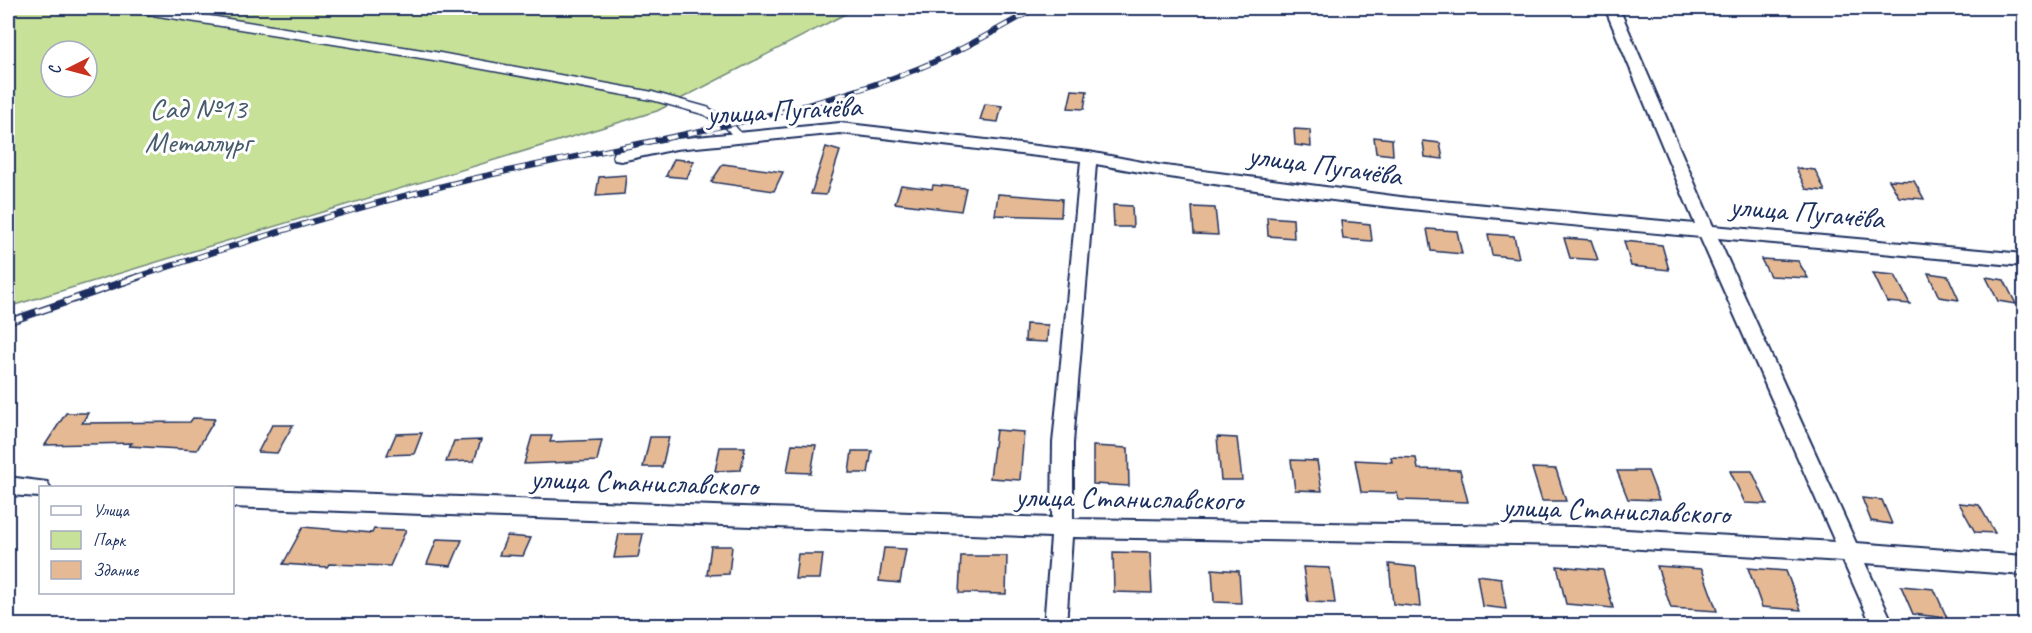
<svg xmlns="http://www.w3.org/2000/svg" width="2032" height="633" font-family="Caveat,sans-serif">
  <style>
    .green { fill: #c7e198; stroke: #71887b; stroke-width: 1.5; fill-rule: evenodd }
    .building { fill: #e4b994; stroke: #1b2f5e; stroke-width: 1.5 }
    .lines { fill: none; stroke-linecap: round; stroke-linejoin: round }
    .service-casing { stroke: #1b2f5e; stroke-width: 11 }
    .minor-casing { stroke: #1b2f5e; stroke-width: 4 }
    .service { stroke: #fff; stroke-width: 8 }
    .minor { fill: #fff; fill-rule: evenodd }
    .rail-far1-casing { stroke: #1b2f5e; stroke-width: 6 }
    .rail-casing { stroke: #1b2f5e; stroke-width: 8 }
    .rail-far1 { stroke: #fff; stroke-width: 4; stroke-dasharray: 11; stroke-linecap: butt }
    .rail { stroke: #fff; stroke-width: 5; stroke-dasharray: 15; stroke-linecap: butt }
    .labels { text-anchor: middle; dominant-baseline: central; stroke-width: 6; stroke-linejoin: round; paint-order: stroke }
    .park-label { font-size: 30px; fill: #465c6c; stroke: #fff }
    .street-label { font-size: 30px; fill: #1b2f5e; stroke: #fff }
  </style>
  <rect width="100%" height="100%" fill="#fff"/>
  <filter id="ink" filterUnits="userSpaceOnUse"><feTurbulence type="fractalNoise" baseFrequency=".0167" numOctaves="2"/><feDisplacementMap in="SourceGraphic" scale="12" xChannelSelector="R" yChannelSelector="G"/><feConvolveMatrix kernelMatrix="1 2 1 2 8 2 1 2 1" color-interpolation-filters="sRGB"/></filter>
  <g filter="url(#ink)">
    <path class="green" d="M8,8H857L657,111L8,307ZM51,51H87V87H51Z"/>
    <g class="building">
      <path d="M1072,90L1087,91L1084,109L1068,108Z"/>
      <path d="M985,104L1002,106L998,122L980,120Z"/>
      <path d="M1294,129L1310,130L1311,147L1295,145Z"/>
      <path d="M1374,137L1392,139L1393,155L1376,153Z"/>
      <path d="M1423,141L1440,143L1443,159L1425,157Z"/>
      <path d="M826,147L840,151L826,195L811,194Z"/>
      <path d="M674,159L694,161L687,178L666,176Z"/>
      <path d="M723,164L783,172L774,191L711,182Z"/>
      <path d="M1796,168L1815,170L1825,191L1806,189Z"/>
      <path d="M626,175L624,194L596,196L599,177Z"/>
      <path d="M1889,180L1914,181L1924,199L1899,197Z"/>
      <path d="M901,185L932,189L933,185L966,188L961,211L895,203Z"/>
      <path d="M998,194L1062,199L1061,217L995,215Z"/>
      <path d="M1113,205L1132,206L1133,227H1114Z"/>
      <path d="M1192,207L1215,208L1218,235L1194,234Z"/>
      <path d="M1267,217L1293,219L1294,238L1268,236Z"/>
      <path d="M1341,221L1370,224L1372,241L1343,239Z"/>
      <path d="M1427,229L1457,231L1462,254L1431,251Z"/>
      <path d="M1488,234L1514,236L1519,258L1492,255Z"/>
      <path d="M1564,238L1591,240L1598,260L1570,258Z"/>
      <path d="M1624,241L1662,245L1669,270L1631,266Z"/>
      <path d="M1761,259L1798,261L1808,278L1770,276Z"/>
      <path d="M1873,273L1895,275L1910,304L1887,302Z"/>
      <path d="M1928,273L1948,276L1959,300L1939,297Z"/>
      <path d="M1986,277L2004,280L2016,304L1998,301Z"/>
      <path d="M1026,324L1048,325L1047,342L1025,341Z"/>
      <path d="M66,413H88L82,423L190,422L193,418L215,419L197,450L129,446L132,443L45,445Z"/>
      <path d="M272,425H293L277,453L258,452Z"/>
      <path d="M996,430L1024,432L1020,480L990,478Z"/>
      <path d="M422,433L414,454L387,455L396,434Z"/>
      <path d="M532,436H552L550,442L602,440L597,461L524,464Z"/>
      <path d="M650,437H669L662,467H643Z"/>
      <path d="M1217,437L1237,438L1242,480H1221Z"/>
      <path d="M481,440L474,461L446,462L454,441Z"/>
      <path d="M792,444L816,445L811,473L787,472Z"/>
      <path d="M1093,446L1128,448L1129,486L1093,484Z"/>
      <path d="M720,447H745L741,470L715,471Z"/>
      <path d="M852,451H872L868,473H849Z"/>
      <path d="M1391,457L1416,458L1418,469L1460,470L1468,502L1399,500L1397,493L1361,492L1355,460L1392,462Z"/>
      <path d="M1291,460L1317,461L1322,491L1295,490Z"/>
      <path d="M1532,468L1556,469L1566,501H1542Z"/>
      <path d="M1617,471H1648L1659,500L1628,499Z"/>
      <path d="M1730,471H1752L1767,504L1745,503Z"/>
      <path d="M1862,498L1882,500L1892,524L1871,521Z"/>
      <path d="M1959,503L1979,505L1995,533L1975,532Z"/>
      <path d="M303,527L372,533L374,529L406,530L390,566L329,564L327,567L283,564Z"/>
      <path d="M619,534H643L638,557L614,558Z"/>
      <path d="M507,536L531,538L523,556L499,555Z"/>
      <path d="M437,539L462,540L451,566L427,564Z"/>
      <path d="M711,546H732L729,574L707,575Z"/>
      <path d="M884,548L906,549L900,583L879,581Z"/>
      <path d="M1113,552L1150,553L1152,593L1114,592Z"/>
      <path d="M798,554H823L820,579H795Z"/>
      <path d="M961,556H1007L1006,594L959,593Z"/>
      <path d="M1389,564L1416,567L1420,607L1393,604Z"/>
      <path d="M1557,566L1603,570L1613,608L1566,604Z"/>
      <path d="M1657,566L1702,569L1717,611L1671,608Z"/>
      <path d="M1303,567L1330,568L1335,603L1308,602Z"/>
      <path d="M1748,568L1786,571L1801,610L1762,607Z"/>
      <path d="M1212,569L1239,571L1241,603L1214,602Z"/>
      <path d="M1477,575L1501,578L1506,609L1482,606Z"/>
      <path d="M1901,586L1934,589L1947,618L1913,614Z"/>
    </g>
    <g class="lines">
      <defs>
        <path id="service" d="M134,8L434,56L652,96L706,111L729,125L738,136"/>
        <g id="minor">
          <path d="M1605,8H1619L1713,226L2024,254V266L1718,238L1856,543L2024,556V575L1865,563L1894,626H1872L1843,561L1575,545L1072,537L1066,626H1044L1051,537L232,507V489L1052,518L1053,443L1081,161L840,133L676,149L621,161L615,160L613,156L615,152L676,139L840,123L1089,152L1158,165L1408,198L1695,224ZM1096,164C1296,202 1498,218 1700,237L1835,542L1575,527L1073,519V443Z"/>
          <path d="M8,477L47,482L50,488H40V497L8,495Z"/>
        </g>
      </defs>
      <use href="#service" class="service-casing"/>
      <use href="#minor" class="minor-casing"/>
      <use href="#service" class="service"/>
      <use href="#minor" class="minor"/>
      <defs>
        <path id="rail-far1" d="M134,278C250,240 366,203 485,176C626,144 769,124 904,74C951,57 993,32 1036,8"/>
        <path id="rail" d="M8,322L138,277"/>
      </defs>
      <use href="#rail-far1" class="rail-far1-casing"/>
      <use href="#rail" class="rail-casing"/>
      <use href="#rail-far1" class="rail-far1"/>
      <use href="#rail" class="rail"/>
    </g>
  </g>
  <g class="labels">
    <g class="park-label">
      <text x="198" y="108">Сад №13<tspan x="198" dy="34">Металлург</tspan></text>
    </g>
    <g class="street-label">
      <text transform="translate(784 110) rotate(-3)">улица Пугачёва</text>
      <text transform="translate(1325 165) rotate(8)">улица Пугачёва</text>
      <text transform="translate(1807 212) rotate(5)">улица Пугачёва</text>
      <text transform="translate(644 482) rotate(2)">улица Станиславского</text>
      <text transform="translate(1129 498) rotate(1)">улица Станиславского</text>
      <text transform="translate(1616 510) rotate(2)">улица Станиславского</text>
    </g>
  </g>
  <rect width="2032" height="633" fill="none" stroke="#fff" stroke-width="30"/>
  <rect x="15" y="15" width="2002" height="603" fill="none" stroke="#1b2f5e" stroke-width="2" filter="url(#ink)"/>
  <rect x="39" y="486" width="195" height="108" fill="#ffffff" stroke="#a4acbf" stroke-width="1.5"/>
  <rect x="51" y="506" width="30" height="9" fill="#ffffff" stroke="#a4acbf" stroke-width="1.5"/>
  <text x="93" y="516" font-size="18" fill="#1b2f5e">Улица</text>
  <rect x="51" y="531" width="30" height="18" fill="#c7e198" stroke="#a4acbf" stroke-width="1.5"/>
  <text x="93" y="546" font-size="18" fill="#1b2f5e">Парк</text>
  <rect x="51" y="561" width="30" height="18" fill="#e4b994" stroke="#a4acbf" stroke-width="1.5"/>
  <text x="93" y="576" font-size="18" fill="#1b2f5e">Здание</text>
  <g transform="translate(69 69) rotate(264)"><circle r="28" fill="#ffffff" stroke="#a4acbf" stroke-width="1.5"/>
  <path d="M0-4.5L10 22L0 15L-10 22Z" fill="#c8321e"/>
  <text y="-9" font-size="16" font-weight="bold" text-anchor="middle" fill="#1b2f5e">С</text>
  </g>
</svg>
